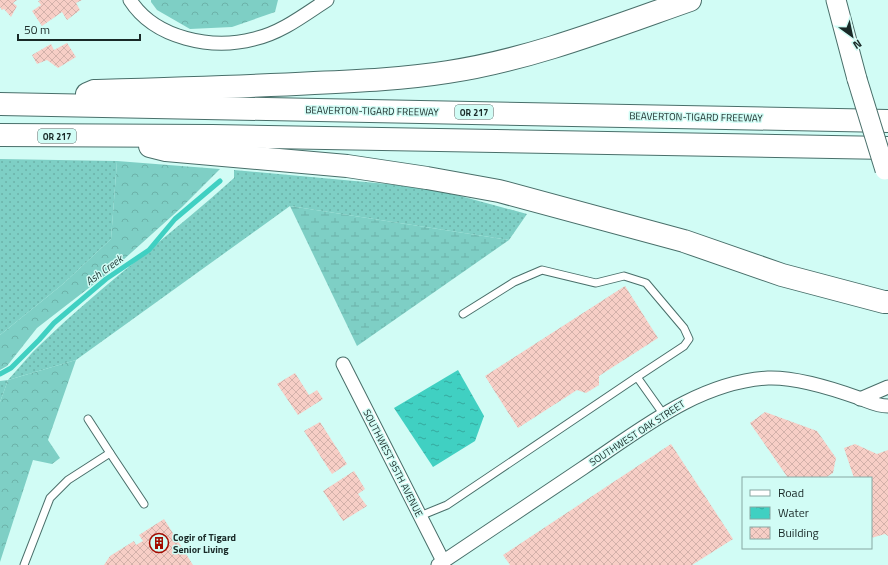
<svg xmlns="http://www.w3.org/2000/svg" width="888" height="565" font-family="'Titillium Web',sans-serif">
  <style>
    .grass { fill: url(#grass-dots) }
    .forest { fill: url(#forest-crowns) }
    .wetland { fill: url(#wetland-marsh) }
    .water { fill: url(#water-ripples) }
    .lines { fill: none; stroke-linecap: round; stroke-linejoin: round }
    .stream { stroke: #40d0c2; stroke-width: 5 }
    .building { fill: url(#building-cross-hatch) }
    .lane-casing { stroke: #496f6a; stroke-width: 9 }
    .street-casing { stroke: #496f6a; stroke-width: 15 }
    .secondary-casing { stroke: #496f6a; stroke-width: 21 }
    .highway-casing { stroke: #496f6a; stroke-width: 24 }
    .lane { stroke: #fff; stroke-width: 7 }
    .street { stroke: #fff; stroke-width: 13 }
    .secondary { stroke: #fff; stroke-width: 19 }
    .highway { stroke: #fff; stroke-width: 22 }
    .secondary-bridge-casing { stroke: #496f6a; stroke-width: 21; stroke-linecap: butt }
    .secondary-bridge { stroke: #fff; stroke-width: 19 }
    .labels { text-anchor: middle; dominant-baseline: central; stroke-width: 3; stroke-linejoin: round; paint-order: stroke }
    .shield { fill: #d1fcf5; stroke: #506865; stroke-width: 1 }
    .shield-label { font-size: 9px; font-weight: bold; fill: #192927 }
    .street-label { font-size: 10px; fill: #192927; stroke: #d1fcf5 }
    .poi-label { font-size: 10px; font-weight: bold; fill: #192927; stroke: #d1fcf5; text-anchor: start }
    .water-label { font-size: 11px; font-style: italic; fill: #1e3532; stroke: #d1fcf5 }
  </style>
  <defs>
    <pattern id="grass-dots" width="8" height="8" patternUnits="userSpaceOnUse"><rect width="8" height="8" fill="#7ecfc5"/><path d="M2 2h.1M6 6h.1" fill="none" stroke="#6cb2a9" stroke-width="1.8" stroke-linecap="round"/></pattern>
    <pattern id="forest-crowns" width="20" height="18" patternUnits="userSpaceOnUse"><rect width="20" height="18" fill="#7ecfc5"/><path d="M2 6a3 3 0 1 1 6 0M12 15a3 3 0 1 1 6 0" fill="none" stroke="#6cb2a9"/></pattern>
    <pattern id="wetland-marsh" width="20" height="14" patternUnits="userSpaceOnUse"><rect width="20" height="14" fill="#7ecfc5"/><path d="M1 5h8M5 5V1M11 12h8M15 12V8" fill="none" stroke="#6cb2a9"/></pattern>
    <pattern id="water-ripples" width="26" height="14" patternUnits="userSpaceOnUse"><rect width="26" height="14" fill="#40d0c2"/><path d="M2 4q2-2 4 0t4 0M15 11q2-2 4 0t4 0" fill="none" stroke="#35a99e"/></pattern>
    <pattern id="building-cross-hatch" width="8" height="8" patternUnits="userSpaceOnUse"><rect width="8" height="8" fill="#f7cec6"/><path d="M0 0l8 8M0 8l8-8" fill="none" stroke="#d3b1aa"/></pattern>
  </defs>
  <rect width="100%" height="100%" fill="#d1fcf5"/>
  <g class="grass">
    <path d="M0,159L117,161L111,239L63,284L0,335Z"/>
    <path d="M234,170L431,188L527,214L509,240L290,206L76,360L8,380L0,402V381L8,380C19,368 29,355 41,344C102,285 171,235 234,178Z"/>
  </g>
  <g class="forest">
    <path d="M151,0H278L275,12L232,27L190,29L157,10L151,2Z"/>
    <path d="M117,161L220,169L182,207L112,270L37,328L7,366L0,370V335L63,284L111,239Z"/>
    <path d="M76,360L48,440L60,458L52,464L33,460L0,562V402L8,380Z"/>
  </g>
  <path class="wetland" d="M290,206L509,240L357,346Z"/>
  <path class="water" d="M458,370L484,416L475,441L433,467L394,408Z"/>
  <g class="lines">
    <path class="stream" d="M0,374L11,368L39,340L54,323L106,279L149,250L175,219L220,181"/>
  </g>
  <g class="building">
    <path d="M0,0H17L13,3L17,6L11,17L4,9L2,10L0,7Z"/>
    <path d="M41,0H82L76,3L80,10L67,20L62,12L42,26L32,11L41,5L38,1Z"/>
    <path d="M67,43L76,57L58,68L47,60L37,64L32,55L51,44L54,50Z"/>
    <path d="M625,286L658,338L599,376V385L586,393L577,390L518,428L485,376Z"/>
    <path d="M295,373L309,395L317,390L323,399L298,415L277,384Z"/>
    <path d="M765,412L817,431L836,458L833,473L825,478H788L750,423Z"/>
    <path d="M320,422L347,464L332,474L304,431Z"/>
    <path d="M671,444L733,539L692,565H510L503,555Z"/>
    <path d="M855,444L877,454L888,450V536L885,534L871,538V478H854L844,448Z"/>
    <path d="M354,471L365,489L358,494L367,506L343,521L323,491Z"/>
    <path d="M164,519L193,565H104L110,556L134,541L136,545L143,541L139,535Z"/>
  </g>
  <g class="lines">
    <defs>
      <g id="lane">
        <path d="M463,314L514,282L542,270L596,283L624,276L646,283L684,328L689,339L684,346L637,377"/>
        <path d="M88,419L110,453"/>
        <path d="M420,516L447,505L637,377L664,415"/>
        <path d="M24,565L50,498L68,480L110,453L144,504"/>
      </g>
      <g id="street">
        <path d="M130,0C155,39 212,50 254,39C281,33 304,15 327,0"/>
        <path d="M343,364L443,561"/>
        <path d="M860,399L888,387"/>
        <path d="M438,565C486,533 535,500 583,468C640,430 698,382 768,378C795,377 834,389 859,398C870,402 877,406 888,406"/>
      </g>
      <path id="secondary" d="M836,0L857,79"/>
      <g id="highway">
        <path d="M87,94L94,91C167,89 241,87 314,83C359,81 404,79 448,72C529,60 613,27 690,0"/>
        <path d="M0,104L888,121"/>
        <path d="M0,135L212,136L888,148"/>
        <path d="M150,146L166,150L347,166L427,178L499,191L684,241L782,275L884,302H888"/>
      </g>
    </defs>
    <use href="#lane" class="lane-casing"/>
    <use href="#street" class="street-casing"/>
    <use href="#secondary" class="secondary-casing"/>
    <use href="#highway" class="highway-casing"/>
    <use href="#lane" class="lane"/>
    <use href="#street" class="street"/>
    <use href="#secondary" class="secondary"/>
    <use href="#highway" class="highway"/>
    <defs>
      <path id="secondary-bridge" d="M857,79L885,170"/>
    </defs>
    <use href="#secondary-bridge" class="secondary-bridge-casing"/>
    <use href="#secondary-bridge" class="secondary-bridge"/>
  </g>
  <defs>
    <symbol id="building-ring" viewBox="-11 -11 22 22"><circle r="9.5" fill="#d1fcf5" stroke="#a20c00" stroke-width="1.5"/><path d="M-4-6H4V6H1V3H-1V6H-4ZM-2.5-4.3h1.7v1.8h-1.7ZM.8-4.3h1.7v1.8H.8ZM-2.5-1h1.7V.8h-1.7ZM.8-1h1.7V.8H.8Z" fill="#a20c00"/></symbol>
  </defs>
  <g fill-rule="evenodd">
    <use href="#building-ring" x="148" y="532" width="22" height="22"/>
  </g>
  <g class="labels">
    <g class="shield">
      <rect x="455" y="105" width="38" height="14" rx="3"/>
      <rect x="38" y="129" width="38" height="14" rx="3"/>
    </g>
    <g class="shield-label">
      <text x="474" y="112">OR 217</text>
      <text x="57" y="136">OR 217</text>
    </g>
    <g class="street-label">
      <text transform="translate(372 111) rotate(1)">BEAVERTON-TIGARD FREEWAY</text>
      <text transform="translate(696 117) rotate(1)">BEAVERTON-TIGARD FREEWAY</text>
      <text transform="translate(637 433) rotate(-33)">SOUTHWEST OAK STREET</text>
      <text transform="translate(393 463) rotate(63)">SOUTHWEST 95TH AVENUE</text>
    </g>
    <g class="poi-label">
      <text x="173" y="537">Cogir of Tigard<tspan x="173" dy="12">Senior Living</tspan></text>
    </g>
    <g class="water-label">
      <text transform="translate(104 270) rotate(-36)">Ash Creek</text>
    </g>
  </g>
  <rect x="742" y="477" width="130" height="72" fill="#d1fcf5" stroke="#87a8a3"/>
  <rect x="750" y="490" width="20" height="6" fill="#ffffff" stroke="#87a8a3"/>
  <text x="778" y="497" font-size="12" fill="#192927">Road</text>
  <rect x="750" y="507" width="20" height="12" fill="url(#water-ripples)" stroke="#87a8a3"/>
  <text x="778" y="517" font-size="12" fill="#192927">Water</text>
  <rect x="750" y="527" width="20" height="12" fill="url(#building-cross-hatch)" stroke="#87a8a3"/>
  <text x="778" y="537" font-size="12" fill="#192927">Building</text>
  <g transform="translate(852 36) rotate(147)" stroke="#d1fcf5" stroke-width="3" paint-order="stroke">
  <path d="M0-3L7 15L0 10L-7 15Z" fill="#192927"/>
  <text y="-6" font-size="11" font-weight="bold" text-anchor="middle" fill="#192927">N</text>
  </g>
  <path d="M18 34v6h122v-6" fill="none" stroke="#192927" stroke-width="2"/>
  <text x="24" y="34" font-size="12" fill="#192927" stroke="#d1fcf5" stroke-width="3" paint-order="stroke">50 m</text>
</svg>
